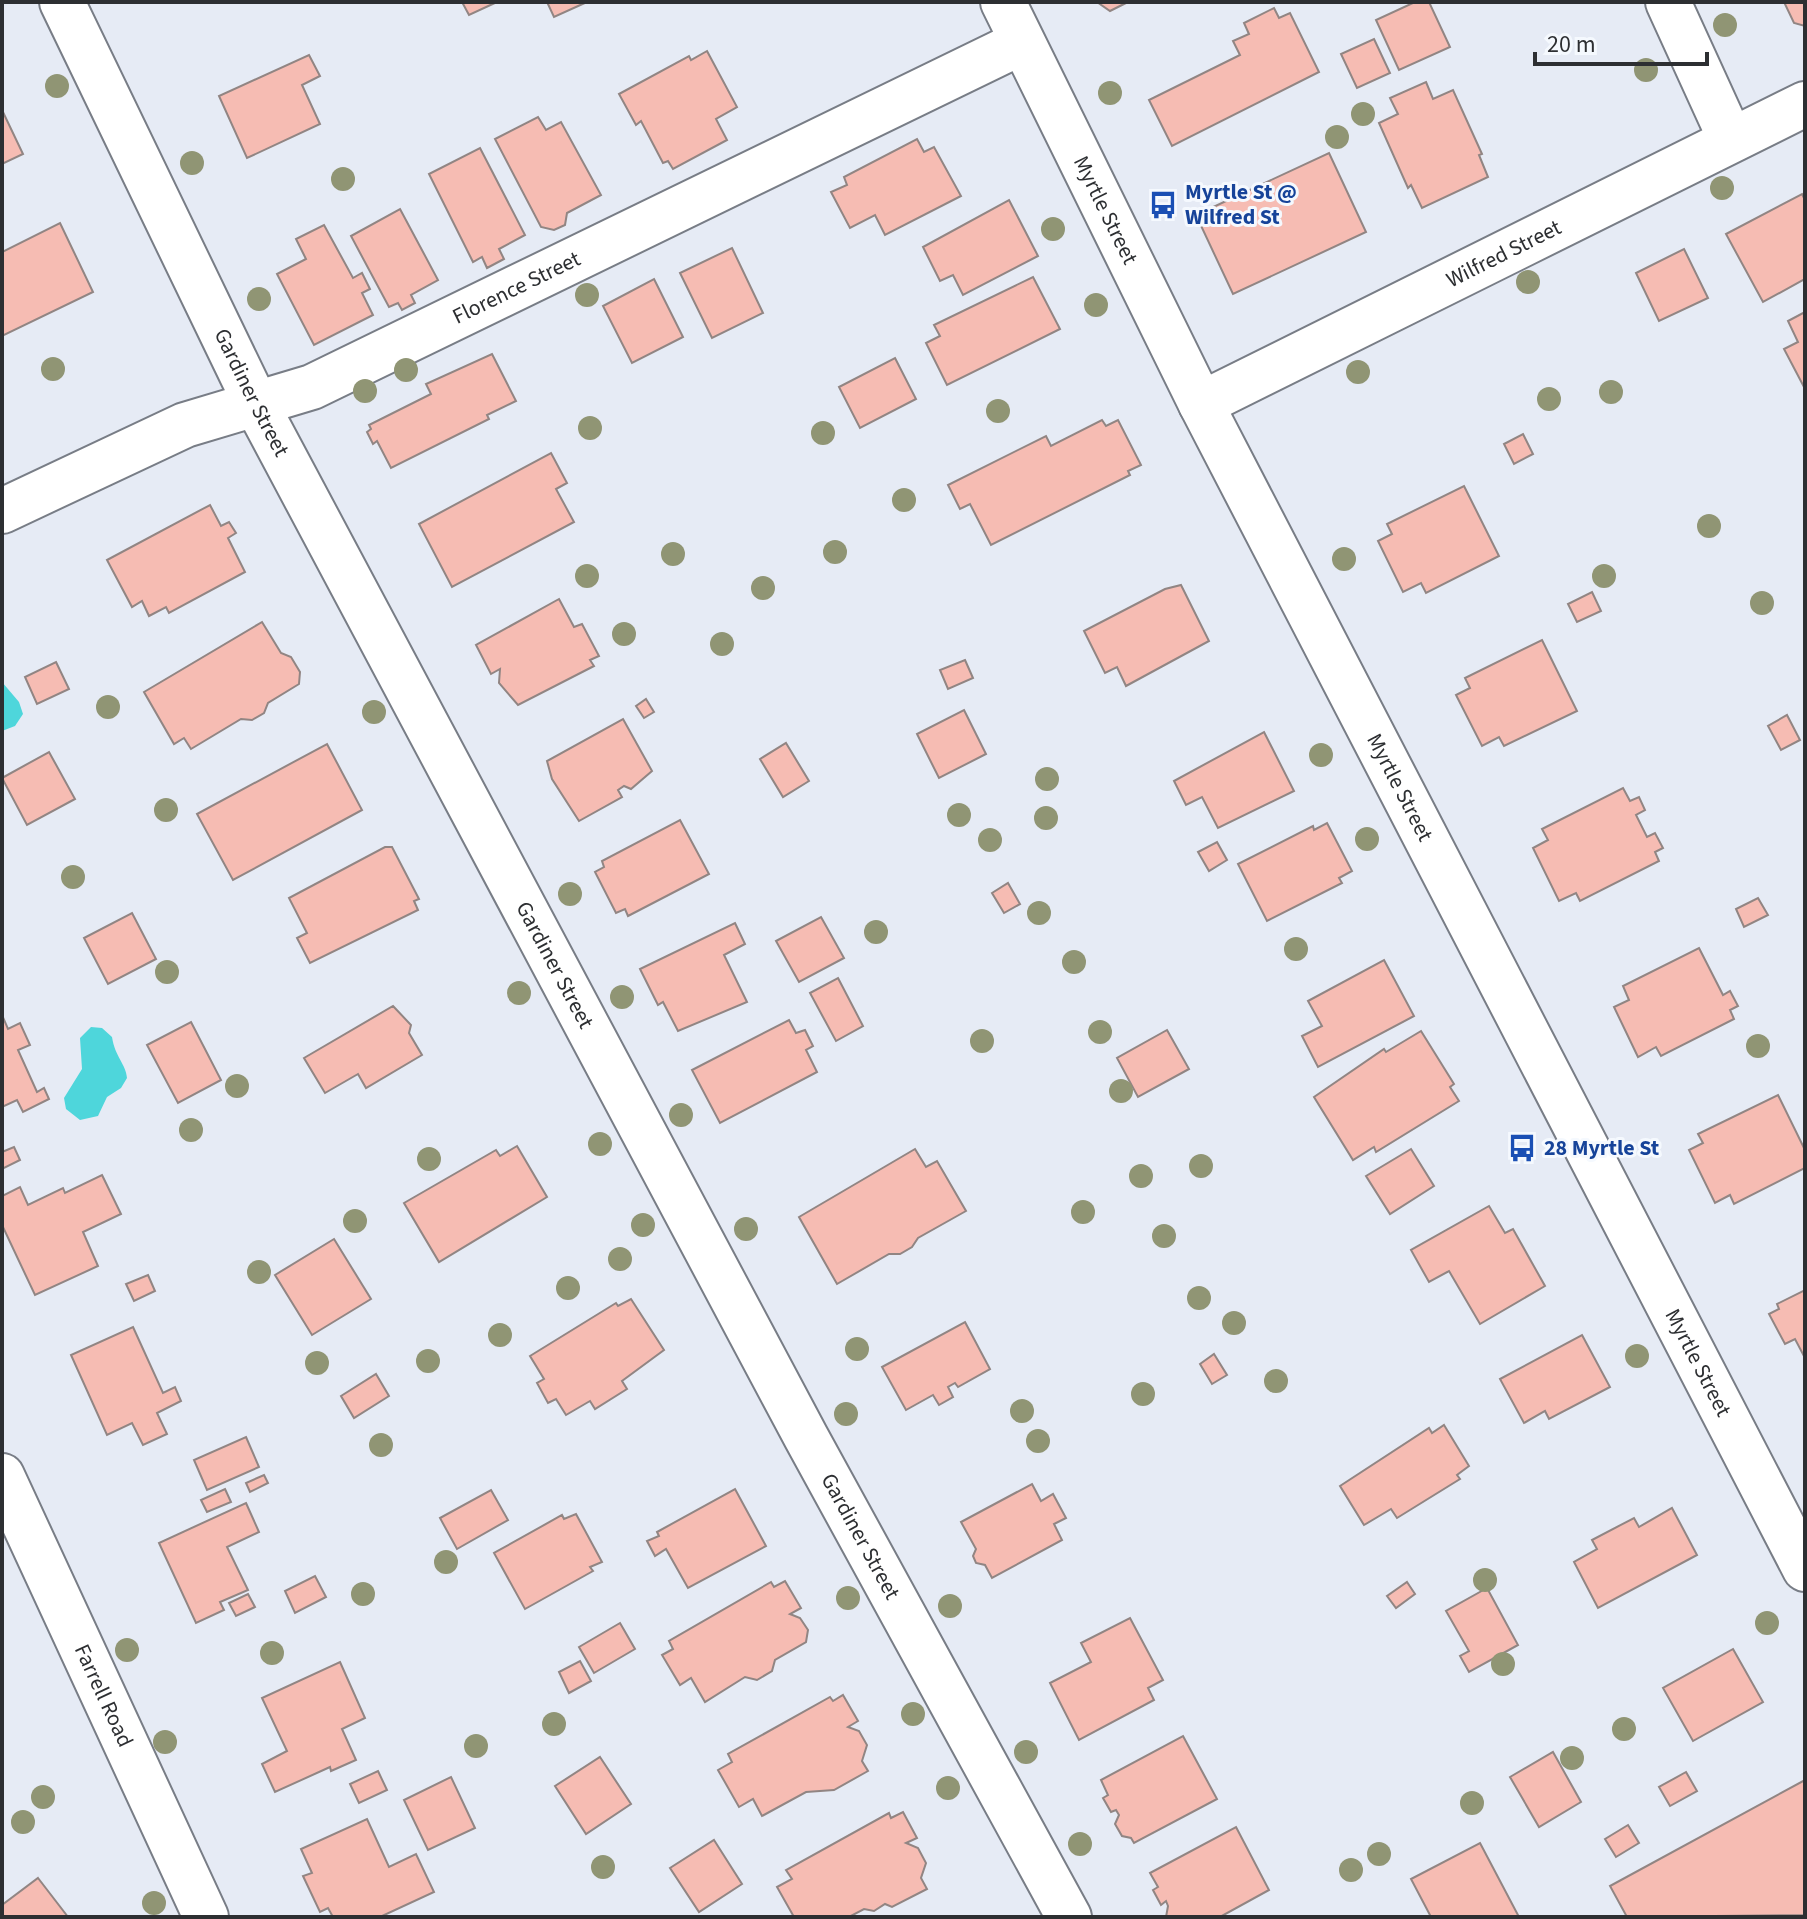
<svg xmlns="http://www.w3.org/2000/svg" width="1807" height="1919" font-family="'Source Sans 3',sans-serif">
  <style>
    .water { fill: #4ed6db }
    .building { fill: #f6bcb3; stroke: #918583; stroke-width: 2 }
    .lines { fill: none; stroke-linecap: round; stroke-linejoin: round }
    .minor-casing { stroke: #787d86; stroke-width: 48 }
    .secondary-casing { stroke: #787d86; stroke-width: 48 }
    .minor { stroke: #fff; stroke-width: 44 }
    .secondary { stroke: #fff; stroke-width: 44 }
    .tree { fill: #909574 }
    .labels { text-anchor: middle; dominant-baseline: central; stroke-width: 6; stroke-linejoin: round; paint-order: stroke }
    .transit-label { font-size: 22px; font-weight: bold; fill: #164399; stroke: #f5f9fe; text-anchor: start }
    .street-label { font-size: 22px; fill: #2d2f32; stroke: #f5f9fe }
  </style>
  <rect width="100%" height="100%" fill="#e6ebf5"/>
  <g class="water">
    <path d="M2,682L19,702L23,714L15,726L2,731Z"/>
    <path d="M91,1027L102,1028L112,1037C115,1057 126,1064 127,1078L121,1088L107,1097L98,1116L80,1120L66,1109L64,1098L82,1069L80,1038Z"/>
  </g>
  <g class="building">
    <path d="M462,2H497L469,15Z"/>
    <path d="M547,2H587L554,17Z"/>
    <path d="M1097,2H1128L1110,11Z"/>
    <path d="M1415,2H1429L1450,47L1399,70L1376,20Z"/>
    <path d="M1784,2H1805V26L1794,23Z"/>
    <path d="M1274,8L1279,18L1290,13L1319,72L1172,146L1149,100L1240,55L1233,41L1249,34L1244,23Z"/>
    <path d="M1374,39L1390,73L1357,88L1341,54Z"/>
    <path d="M707,51L737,107L716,119L727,140L673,169L668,161L663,163L641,121L636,125L619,94L689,56L691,60Z"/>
    <path d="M309,55L320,76L302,85L320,124L247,158L219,96Z"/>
    <path d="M1426,82L1433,99L1453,90L1482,154L1479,155L1488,177L1422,208L1411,185L1408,188L1379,123L1398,114L1390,98Z"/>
    <path d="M2,110L23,154L2,164Z"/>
    <path d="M538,117L546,130L561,122L601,195L567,213L565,225L554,230L541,227L495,139Z"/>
    <path d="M917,139L924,152L934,147L961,196L885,235L875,215L850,228L831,192L847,185L844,177Z"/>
    <path d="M480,148L525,235L499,249L504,259L487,268L482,257L473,262L429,174Z"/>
    <path d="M1329,153L1366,232L1233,294L1196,215Z"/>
    <path d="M1802,194L1805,200V279L1763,302L1726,234Z"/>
    <path d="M1009,200L1038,256L963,295L953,275L940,281L923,247Z"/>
    <path d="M400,209L438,280L411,295L415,303L402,310L398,303L389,307L351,236Z"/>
    <path d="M60,223L93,292L2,336V252Z"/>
    <path d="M324,225L353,278L362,273L370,289L362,293L373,315L314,345L277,274L306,259L296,239Z"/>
    <path d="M732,248L763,313L712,338L680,273Z"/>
    <path d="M1684,249L1708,298L1659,321L1636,273Z"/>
    <path d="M1033,277L1060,329L947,385L926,343L940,336L934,325Z"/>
    <path d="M654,279L683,337L632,363L603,306Z"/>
    <path d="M1805,312V386L1804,387L1784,349L1798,342L1788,321Z"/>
    <path d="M492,354L516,401L487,415L489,419L391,468L377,441L373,444L367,432L371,429L369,425L431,394L426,384Z"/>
    <path d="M895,358L916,399L860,428L839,387Z"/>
    <path d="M1102,420L1106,426L1118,420L1141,465L1128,471L1130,475L991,545L970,504L960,509L948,485L1046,436L1051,446Z"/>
    <path d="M1523,434L1533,454L1514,464L1504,444Z"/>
    <path d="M551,453L567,483L556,489L574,522L452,587L419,524Z"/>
    <path d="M1464,486L1499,556L1426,593L1421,583L1403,592L1378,541L1392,534L1387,524Z"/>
    <path d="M210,505L221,526L229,522L236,533L228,538L245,572L169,613L166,607L149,616L142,601L132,607L107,560Z"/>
    <path d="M1181,585L1209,641L1126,686L1117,667L1105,673L1084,631L1165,589Z"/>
    <path d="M1592,592L1601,611L1577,622L1568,604Z"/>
    <path d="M559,599L574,627L582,624L599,656L590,660L594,666L518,705L499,683L500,669L491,674L476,645Z"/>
    <path d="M262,622L281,653L291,657L300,672L299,684L268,703L264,713L252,720L241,719L191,749L184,738L174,744L144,692Z"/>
    <path d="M1542,640L1577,711L1504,746L1499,737L1482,746L1456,695L1470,688L1465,678Z"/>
    <path d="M965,660L973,678L948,689L940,670Z"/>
    <path d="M56,662L69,689L37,704L25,677Z"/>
    <path d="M646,699L654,712L644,718L636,706Z"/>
    <path d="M964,710L986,754L939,778L917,734Z"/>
    <path d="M1787,715L1800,740L1781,750L1768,726Z"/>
    <path d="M623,719L652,771L631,789L624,786L618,790L622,797L579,821L552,779L547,761Z"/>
    <path d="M1264,732L1294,791L1218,828L1202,797L1186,805L1174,781Z"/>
    <path d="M786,743L809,781L783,797L760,759Z"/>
    <path d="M327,744L362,810L233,880L197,814Z"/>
    <path d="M49,752L75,799L27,825L2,778Z"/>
    <path d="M1623,788L1630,801L1639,797L1645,810L1636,815L1647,837L1655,833L1663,848L1655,852L1659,861L1580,901L1576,893L1559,901L1533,848L1548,840L1542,829Z"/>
    <path d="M680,820L709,874L628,916L625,909L616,913L595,872L604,867L602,861Z"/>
    <path d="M1327,823L1352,871L1339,878L1342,883L1267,921L1238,864L1313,826L1314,830Z"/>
    <path d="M1217,842L1227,860L1209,871L1198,852Z"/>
    <path d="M385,847H392L419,899L414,901L418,910L310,963L297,938L307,933L289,898Z"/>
    <path d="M1008,883L1020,904L1004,913L992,893Z"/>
    <path d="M1758,898L1768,915L1744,927L1736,909Z"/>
    <path d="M132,913L156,959L108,984L84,938Z"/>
    <path d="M821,917L844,958L799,982L776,941Z"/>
    <path d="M735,923L745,944L724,955L747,1002L678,1031L663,1002L658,1005L640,969Z"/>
    <path d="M1699,948L1723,995L1730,991L1738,1006L1730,1010L1734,1019L1661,1056L1656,1047L1638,1057L1614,1007L1629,1000L1623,986Z"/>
    <path d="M1384,960L1414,1016L1318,1067L1302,1036L1322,1026L1308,1001Z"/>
    <path d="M838,978L863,1026L836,1041L810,993Z"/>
    <path d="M393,1006L411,1025L409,1033L422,1055L366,1088L358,1074L325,1093L304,1058Z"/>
    <path d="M2,1015L8,1029L20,1023L30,1045L18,1050L37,1092L44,1088L49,1099L23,1112L17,1100L2,1107Z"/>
    <path d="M789,1020L796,1033L805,1030L813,1046L806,1050L817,1072L720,1123L692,1070Z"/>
    <path d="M191,1022L221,1080L178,1103L147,1045Z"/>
    <path d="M1167,1030L1189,1069L1138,1097L1117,1058Z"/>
    <path d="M1421,1031L1454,1084L1450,1087L1459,1101L1376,1152L1374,1147L1353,1160L1314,1097L1384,1049L1386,1052Z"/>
    <path d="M1778,1095L1805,1150V1168L1734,1204L1730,1195L1715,1203L1689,1150L1703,1143L1698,1134Z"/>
    <path d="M517,1146L547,1197L439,1262L404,1203L496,1150L500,1156Z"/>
    <path d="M14,1147L20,1160L2,1169V1152Z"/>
    <path d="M915,1149L926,1167L937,1161L966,1211L918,1238L912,1247L900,1254H889L837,1284L799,1217Z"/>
    <path d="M1411,1149L1434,1186L1390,1214L1366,1176Z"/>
    <path d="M102,1175L121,1214L83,1232L98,1266L35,1295L2,1225V1196L20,1187L28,1205L63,1188L65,1193Z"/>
    <path d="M1489,1206L1505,1233L1513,1229L1545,1286L1480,1324L1449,1271L1429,1282L1411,1250Z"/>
    <path d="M334,1239L371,1299L312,1335L275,1275Z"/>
    <path d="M148,1275L155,1291L134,1301L126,1284Z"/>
    <path d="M1805,1290V1358L1795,1339L1785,1344L1769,1314L1779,1309L1777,1304Z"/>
    <path d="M631,1299L664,1350L622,1381L627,1389L595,1409L590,1401L566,1415L556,1399L548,1403L537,1383L544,1379L530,1356L616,1303L618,1306Z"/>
    <path d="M965,1322L990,1369L958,1387L955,1383L948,1387L953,1397L939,1405L933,1395L906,1410L882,1367Z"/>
    <path d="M133,1327L163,1393L175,1387L181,1401L157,1413L167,1434L143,1445L132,1423L107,1435L71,1355Z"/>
    <path d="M1582,1335L1610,1387L1549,1419L1545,1411L1524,1423L1500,1379Z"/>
    <path d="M1214,1354L1227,1375L1212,1384L1200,1364Z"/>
    <path d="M376,1374L389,1396L354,1418L341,1396Z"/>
    <path d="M1444,1425L1469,1466L1457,1475L1460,1479L1397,1518L1391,1509L1364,1525L1340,1486L1429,1428L1432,1433Z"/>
    <path d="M246,1437L259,1467L207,1490L194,1460Z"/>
    <path d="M264,1475L268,1483L250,1492L246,1483Z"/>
    <path d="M1032,1484L1041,1501L1053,1494L1066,1518L1054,1524L1062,1540L992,1578L985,1565L976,1563L973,1556L976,1549L961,1522Z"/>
    <path d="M225,1489L231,1502L207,1512L201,1500Z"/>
    <path d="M735,1489L766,1546L688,1588L666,1549L655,1556L647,1541L659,1536L657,1532Z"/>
    <path d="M491,1490L508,1520L457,1549L440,1518Z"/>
    <path d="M246,1503L259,1532L227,1547L248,1590L220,1602L224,1610L196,1623L159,1543Z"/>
    <path d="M1672,1508L1697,1555L1598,1608L1574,1562L1597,1549L1592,1540L1634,1518L1639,1527Z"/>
    <path d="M576,1514L602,1562L590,1567L593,1571L525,1609L494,1553L562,1515L564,1519Z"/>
    <path d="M315,1576L326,1597L295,1613L285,1591Z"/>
    <path d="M785,1581L801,1608L790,1614L800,1618L808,1630L806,1642L775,1660L772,1671L757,1680L745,1677L705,1702L691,1678L680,1685L662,1655L673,1649L669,1641L771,1582L774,1587Z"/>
    <path d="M1407,1582L1415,1594L1396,1608L1387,1596Z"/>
    <path d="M1487,1588L1518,1645L1469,1672L1460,1656L1469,1651L1446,1611Z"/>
    <path d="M248,1594L255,1607L236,1616L229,1603Z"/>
    <path d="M1130,1618L1163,1680L1148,1688L1154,1700L1079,1740L1050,1683L1091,1662L1081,1643Z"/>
    <path d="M620,1623L635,1649L594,1673L579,1647Z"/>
    <path d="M1733,1649L1763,1702L1693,1741L1663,1688Z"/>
    <path d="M580,1661L591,1681L569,1693L559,1672Z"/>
    <path d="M340,1662L365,1718L342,1729L356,1760L331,1771L330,1767L275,1792L262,1764L287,1751L262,1698Z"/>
    <path d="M843,1695L858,1721L848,1727L859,1731L867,1745L862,1761L868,1771L834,1790L806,1792L762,1816L753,1799L739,1807L718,1770L732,1762L728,1754L830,1697L833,1701Z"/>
    <path d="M1183,1736L1217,1799L1134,1843L1131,1838L1122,1836L1115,1824L1119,1815L1116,1810L1111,1812L1103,1798L1108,1795L1101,1780Z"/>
    <path d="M1553,1752L1581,1802L1539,1827L1510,1777Z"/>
    <path d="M600,1757L631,1804L586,1834L555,1786Z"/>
    <path d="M378,1771L387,1790L359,1803L350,1784Z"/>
    <path d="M1686,1772L1697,1791L1670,1806L1659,1787Z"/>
    <path d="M451,1777L475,1828L428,1850L404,1800Z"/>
    <path d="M1805,1780V1915L1627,1917L1610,1886Z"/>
    <path d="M903,1812L917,1838L906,1843L918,1848L926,1863L921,1878L927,1889L892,1907L885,1904L874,1911L864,1909L849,1917H794L777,1887L792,1879L786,1870L889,1813L891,1818Z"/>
    <path d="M367,1819L389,1867L416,1854L434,1892L380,1917H333L328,1908L320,1912L303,1876L312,1873L301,1849Z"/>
    <path d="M1628,1825L1639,1843L1616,1857L1605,1839Z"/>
    <path d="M1236,1827L1269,1890L1220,1917H1166L1168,1906L1166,1901L1161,1905L1153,1890L1158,1887L1150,1873Z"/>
    <path d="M714,1840L742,1884L699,1912L670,1868Z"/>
    <path d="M1480,1843L1519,1917H1431L1411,1879Z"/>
    <path d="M38,1878L68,1917H2V1905Z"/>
  </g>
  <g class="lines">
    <defs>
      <g id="minor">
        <path id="s1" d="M62,2L256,404L806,1437L1069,1917"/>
        <path d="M1668,2L1731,140"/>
        <path id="s2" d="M1201,404L1805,104"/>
        <path id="s3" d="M2,511L185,425L312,387L1022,42"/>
        <path id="s4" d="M2,1476L206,1917"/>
      </g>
      <g id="secondary">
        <path id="s5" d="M1003,2L1201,404L1805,1569"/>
      </g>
    </defs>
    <use href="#minor" class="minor-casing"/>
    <use href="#secondary" class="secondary-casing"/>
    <use href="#minor" class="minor"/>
    <use href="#secondary" class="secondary"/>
  </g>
  <g class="tree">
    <circle cx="1725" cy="25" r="12"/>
    <circle cx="1646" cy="70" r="12"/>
    <circle cx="57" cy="86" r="12"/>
    <circle cx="1110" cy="93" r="12"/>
    <circle cx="1363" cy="114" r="12"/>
    <circle cx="1337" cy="137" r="12"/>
    <circle cx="192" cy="163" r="12"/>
    <circle cx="343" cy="179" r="12"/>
    <circle cx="1722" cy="188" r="12"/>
    <circle cx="1053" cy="229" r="12"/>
    <circle cx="1528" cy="282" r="12"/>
    <circle cx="587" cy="295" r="12"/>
    <circle cx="259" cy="299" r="12"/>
    <circle cx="1096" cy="305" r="12"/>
    <circle cx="53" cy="369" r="12"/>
    <circle cx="406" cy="370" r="12"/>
    <circle cx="1358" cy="372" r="12"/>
    <circle cx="365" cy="391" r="12"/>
    <circle cx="1611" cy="392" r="12"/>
    <circle cx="1549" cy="399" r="12"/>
    <circle cx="998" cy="411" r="12"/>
    <circle cx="590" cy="428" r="12"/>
    <circle cx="823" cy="433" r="12"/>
    <circle cx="904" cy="500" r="12"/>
    <circle cx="1709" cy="526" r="12"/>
    <circle cx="835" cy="552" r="12"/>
    <circle cx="673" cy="554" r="12"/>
    <circle cx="1344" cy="559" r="12"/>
    <circle cx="587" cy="576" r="12"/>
    <circle cx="1604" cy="576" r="12"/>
    <circle cx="763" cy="588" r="12"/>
    <circle cx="1762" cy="603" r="12"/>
    <circle cx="624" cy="634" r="12"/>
    <circle cx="722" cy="644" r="12"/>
    <circle cx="108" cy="707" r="12"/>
    <circle cx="374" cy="712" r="12"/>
    <circle cx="1321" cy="755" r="12"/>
    <circle cx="1047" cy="779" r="12"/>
    <circle cx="166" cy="810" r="12"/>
    <circle cx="959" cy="815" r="12"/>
    <circle cx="1046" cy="818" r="12"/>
    <circle cx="1367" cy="839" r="12"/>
    <circle cx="990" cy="840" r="12"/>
    <circle cx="73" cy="877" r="12"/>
    <circle cx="570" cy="894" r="12"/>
    <circle cx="1039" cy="913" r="12"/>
    <circle cx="876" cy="932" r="12"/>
    <circle cx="1296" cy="949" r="12"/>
    <circle cx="1074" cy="962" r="12"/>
    <circle cx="167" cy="972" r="12"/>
    <circle cx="519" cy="993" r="12"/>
    <circle cx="622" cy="997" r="12"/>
    <circle cx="1100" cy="1032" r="12"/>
    <circle cx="982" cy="1041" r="12"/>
    <circle cx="1758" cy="1046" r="12"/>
    <circle cx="237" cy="1086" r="12"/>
    <circle cx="1121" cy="1091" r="12"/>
    <circle cx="681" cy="1115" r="12"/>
    <circle cx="191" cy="1130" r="12"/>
    <circle cx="600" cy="1144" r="12"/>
    <circle cx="429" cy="1159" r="12"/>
    <circle cx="1201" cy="1166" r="12"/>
    <circle cx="1141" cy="1176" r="12"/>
    <circle cx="1083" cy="1212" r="12"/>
    <circle cx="355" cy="1221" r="12"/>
    <circle cx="643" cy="1225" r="12"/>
    <circle cx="746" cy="1229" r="12"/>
    <circle cx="1164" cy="1236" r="12"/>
    <circle cx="620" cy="1259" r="12"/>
    <circle cx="259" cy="1272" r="12"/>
    <circle cx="568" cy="1288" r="12"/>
    <circle cx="1199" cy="1298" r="12"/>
    <circle cx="1234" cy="1323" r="12"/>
    <circle cx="500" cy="1335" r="12"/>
    <circle cx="857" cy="1349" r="12"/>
    <circle cx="1637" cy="1356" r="12"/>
    <circle cx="428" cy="1361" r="12"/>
    <circle cx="317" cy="1363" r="12"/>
    <circle cx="1276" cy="1381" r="12"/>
    <circle cx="1143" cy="1394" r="12"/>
    <circle cx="1022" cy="1411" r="12"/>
    <circle cx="846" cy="1414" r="12"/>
    <circle cx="1038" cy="1441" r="12"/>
    <circle cx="381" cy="1445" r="12"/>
    <circle cx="446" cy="1562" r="12"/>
    <circle cx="1485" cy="1580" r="12"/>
    <circle cx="363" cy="1594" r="12"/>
    <circle cx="848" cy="1598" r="12"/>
    <circle cx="950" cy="1606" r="12"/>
    <circle cx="1767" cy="1623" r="12"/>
    <circle cx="127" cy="1650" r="12"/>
    <circle cx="272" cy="1653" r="12"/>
    <circle cx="1503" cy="1664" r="12"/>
    <circle cx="913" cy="1714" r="12"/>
    <circle cx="554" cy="1724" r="12"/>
    <circle cx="1624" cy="1729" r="12"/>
    <circle cx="165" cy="1742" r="12"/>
    <circle cx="476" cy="1746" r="12"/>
    <circle cx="1026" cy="1752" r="12"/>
    <circle cx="1572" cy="1758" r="12"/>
    <circle cx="948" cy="1788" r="12"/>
    <circle cx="43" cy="1797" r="12"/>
    <circle cx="1472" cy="1803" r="12"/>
    <circle cx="23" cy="1822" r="12"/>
    <circle cx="1080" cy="1844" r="12"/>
    <circle cx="1379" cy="1854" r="12"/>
    <circle cx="603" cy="1867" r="12"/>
    <circle cx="1351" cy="1870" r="12"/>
    <circle cx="154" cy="1903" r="12"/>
  </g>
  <defs>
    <symbol id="bus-bare" viewBox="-9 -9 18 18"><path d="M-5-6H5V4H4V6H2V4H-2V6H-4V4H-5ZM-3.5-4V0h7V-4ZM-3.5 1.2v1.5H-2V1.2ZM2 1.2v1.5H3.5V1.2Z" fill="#1a4fb4" stroke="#f5f9fe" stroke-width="2.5" paint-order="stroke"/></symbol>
  </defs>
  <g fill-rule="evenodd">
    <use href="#bus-bare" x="1143" y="185" width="40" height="40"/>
    <use href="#bus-bare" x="1502" y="1128" width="40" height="40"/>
  </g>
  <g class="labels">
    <g class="transit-label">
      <text x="1185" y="192">Myrtle St @<tspan x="1185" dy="25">Wilfred St</tspan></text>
      <text x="1544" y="1148">28 Myrtle St</text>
    </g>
    <g class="street-label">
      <text stroke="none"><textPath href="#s5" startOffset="232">Myrtle Street</textPath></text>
      <text stroke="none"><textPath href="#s2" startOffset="338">Wilfred Street</textPath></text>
      <text stroke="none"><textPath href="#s3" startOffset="562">Florence Street</textPath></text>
      <text stroke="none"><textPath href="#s1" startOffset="434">Gardiner Street</textPath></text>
      <text stroke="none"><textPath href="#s5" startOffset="880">Myrtle Street</textPath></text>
      <text stroke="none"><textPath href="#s1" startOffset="1082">Gardiner Street</textPath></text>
      <text stroke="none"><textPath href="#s5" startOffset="1528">Myrtle Street</textPath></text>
      <text stroke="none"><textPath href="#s1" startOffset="1730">Gardiner Street</textPath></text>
      <text stroke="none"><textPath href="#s4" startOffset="242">Farrell Road</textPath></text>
    </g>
  </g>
  <rect width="1807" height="1919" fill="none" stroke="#2d2f32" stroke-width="8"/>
  <path d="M1535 52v12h172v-12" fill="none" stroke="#2d2f32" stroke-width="4"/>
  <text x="1547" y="52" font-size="24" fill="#2d2f32" stroke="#f5f9fe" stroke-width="6" paint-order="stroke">20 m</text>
</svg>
